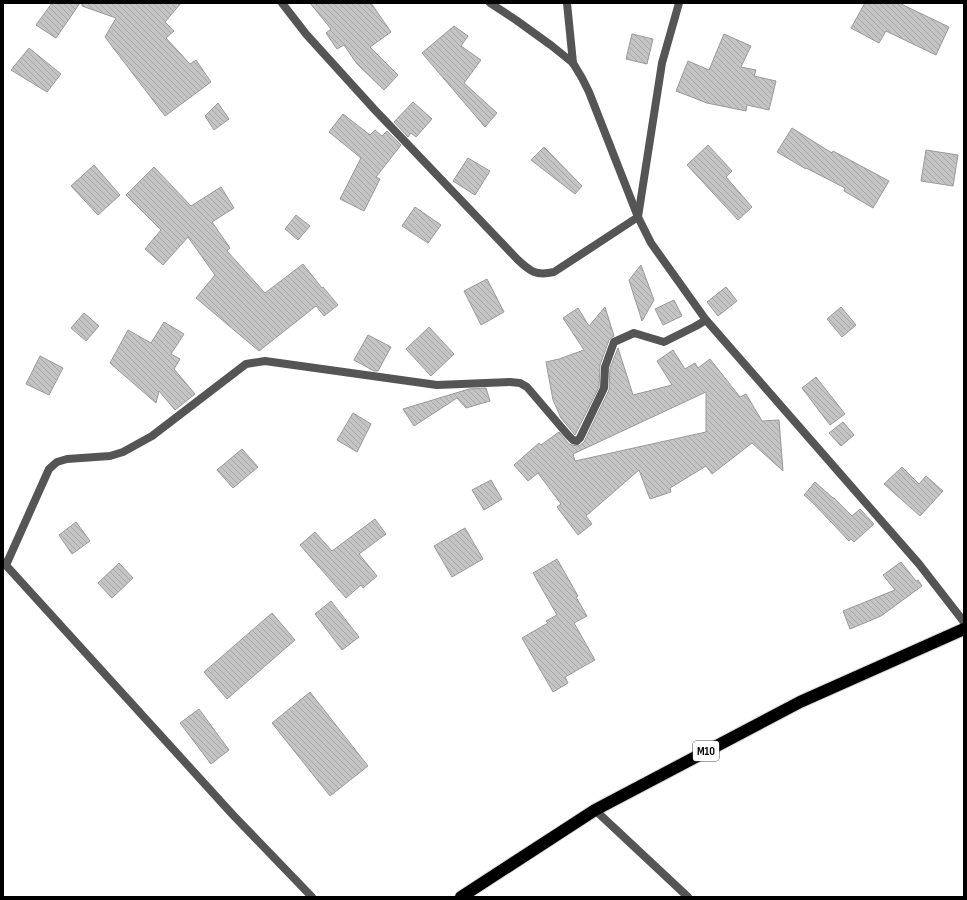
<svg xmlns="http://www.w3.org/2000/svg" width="967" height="900" font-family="'Sofia Sans Condensed',sans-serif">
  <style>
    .building { fill: url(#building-back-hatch); stroke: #999; fill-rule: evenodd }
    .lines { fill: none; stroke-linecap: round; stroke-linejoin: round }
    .highway-casing { stroke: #dbdbdb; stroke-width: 14 }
    .street { stroke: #555; stroke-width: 8 }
    .highway { stroke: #000; stroke-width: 12 }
    .labels { text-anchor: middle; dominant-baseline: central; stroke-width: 3; stroke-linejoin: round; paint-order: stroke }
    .shield { fill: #fff; stroke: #4c4c4c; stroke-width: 1 }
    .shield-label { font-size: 12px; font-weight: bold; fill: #000 }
  </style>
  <defs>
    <pattern id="building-back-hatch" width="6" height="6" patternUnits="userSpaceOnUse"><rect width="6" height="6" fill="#c4c4c4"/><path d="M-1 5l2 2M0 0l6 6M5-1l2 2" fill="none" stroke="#a7a7a7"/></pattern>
  </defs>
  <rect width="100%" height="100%" fill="#fff"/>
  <g class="building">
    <path d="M52,3H80L56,38L36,25Z"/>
    <path d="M82,3H181L165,22L174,31L166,38L190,64L196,60L211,82L165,116L105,37L116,18L82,6Z"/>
    <path d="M310,3H371L391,32L370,47L398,75L384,90L357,64L344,45L337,49L326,33L331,29Z"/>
    <path d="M865,3H899L949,27L936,55L886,31L879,43L851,28Z"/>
    <path d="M454,26L468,36L461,46L481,60L464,83L497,113L485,127L422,53Z"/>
    <path d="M632,34L653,39L647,64L626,59Z"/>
    <path d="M724,34L751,46L741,67L756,70L754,76L776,81L769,110L747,105L746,111L707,103L676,91L688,61L709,70Z"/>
    <path d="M29,48L61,74L47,92L11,70Z"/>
    <path d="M413,102L432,119L416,137L411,133L408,137L394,122Z"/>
    <path d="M218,103L229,119L214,130L205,116Z"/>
    <path d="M343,114L370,135L375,130L382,136L387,131L401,145L376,177L380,179L364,211L340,199L361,158L329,132Z"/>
    <path d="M792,128L832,153L833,151L889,181L873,208L844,191L845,188L806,168V169L777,152Z"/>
    <path d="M708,145L732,171L726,177L752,207L738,220L687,165Z"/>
    <path d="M544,147L582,186L575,194L531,160Z"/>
    <path d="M926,150L958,155L953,186L921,181Z"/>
    <path d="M468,158L490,171L475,195L453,181Z"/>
    <path d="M94,165L120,195L98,215L71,186Z"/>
    <path d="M154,167L191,206L221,187L234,208L212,222L230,248L227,251L265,293L303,264L322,288L323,287L338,305L324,316L316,306L259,351L196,298L215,275L188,237L163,265L145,249L161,230L126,195Z"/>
    <path d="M415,207L441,225L428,243L402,226Z"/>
    <path d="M296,215L310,226L298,240L285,229Z"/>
    <path d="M641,265L654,300L642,321L629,280Z"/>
    <path d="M487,279L504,312L481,325L464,291Z"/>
    <path d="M726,287L737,301L718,316L707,302Z"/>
    <path d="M674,300L682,316L663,325L655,309Z"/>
    <path d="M605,307L614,336L609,340L600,365L599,387L575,435L561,418L553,400L546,362L559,359L584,350L563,318L578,308L589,326Z"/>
    <path d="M841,307L856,325L842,337L827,319Z"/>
    <path d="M84,313L99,326L86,341L71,328Z"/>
    <path d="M164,322L184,334L171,354L180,359L174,369L195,394L175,410L159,391L156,403L110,363L128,330L151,343Z"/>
    <path d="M429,327L454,354L431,376L406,349Z"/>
    <path d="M368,335L391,347L378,371H374L354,360Z"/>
    <path d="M618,348L633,395L672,385L657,361L673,350L685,369L695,363L698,368L710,359L740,397L746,394L762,421L779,420L783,471L752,443L712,474L706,466L670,488L671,492L650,499L639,470L586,516L592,524L578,535L557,507L561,504L538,473L528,481L514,465L539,443L541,445L559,432L569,444L572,445L579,446L584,442L609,390L610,368ZM706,392V432L575,461L573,454Z"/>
    <path d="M40,356L63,368L49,395L26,384Z"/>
    <path d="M816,377L845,414L830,425L802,388Z"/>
    <path d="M486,388L490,401L466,408L457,398L414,426L403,409L469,389Z"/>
    <path d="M353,413L371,424L357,452L337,440Z"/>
    <path d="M843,422L854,435L841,446L829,433Z"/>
    <path d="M242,449L258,467L233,488L217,470Z"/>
    <path d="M902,467L919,484L926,476L943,491L920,516L884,484Z"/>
    <path d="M491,480L502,499L484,510L472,490Z"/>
    <path d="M815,482L833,498H834L852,516L860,509L874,524L854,542L851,539L849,541L814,504L804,495Z"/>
    <path d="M375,519L386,534L359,554L377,576L363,588L361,585L346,598L300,545L315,532L332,551Z"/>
    <path d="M76,522L90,541L72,554L59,535Z"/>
    <path d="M465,528L483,559L452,577L434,546Z"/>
    <path d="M557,559L578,596L576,597L587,616L574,623L595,660L565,677L568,683L553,692L522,638L548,623L546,621L557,615L533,573Z"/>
    <path d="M901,562L916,581L918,580L922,586L881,616L850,629L843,611L895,590L883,575Z"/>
    <path d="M119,563L133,578L112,598L98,583Z"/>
    <path d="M331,601L359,637L342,650L315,614Z"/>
    <path d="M272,613L295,640L227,699L204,672Z"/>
    <path d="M310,692L368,766L330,796L272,723Z"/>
    <path d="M199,709L229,750L211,764L180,723Z"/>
  </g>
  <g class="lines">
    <defs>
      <path id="highway" d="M461,897L595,810L800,702L964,629"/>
    </defs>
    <use href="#highway" class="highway-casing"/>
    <g class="street">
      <path d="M282,3L306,34L374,109L518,260C531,272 536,276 554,272L638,217L662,63L679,3"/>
      <path d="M490,3L516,20L552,46L573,63L582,78L589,92L638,217L651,243L706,320L919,564L964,622"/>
      <path d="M567,3L573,63"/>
      <path d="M3,562L233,815L312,897"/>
      <path d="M6,565L49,469L57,462L67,459L110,456L123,452L152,436L246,364L265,361L437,385L510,382L520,383L527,387L568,435L573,440L577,441L580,438L604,388L605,367L614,342L634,333L664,342L696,326L706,320"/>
      <path d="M595,810L688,897"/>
    </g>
    <use href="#highway" class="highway"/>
  </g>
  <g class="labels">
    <rect class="shield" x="693" y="741" width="26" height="20" rx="3"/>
    <g class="shield-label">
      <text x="706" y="751">M10</text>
    </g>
  </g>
  <rect width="967" height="900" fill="none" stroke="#000000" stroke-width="8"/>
</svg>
